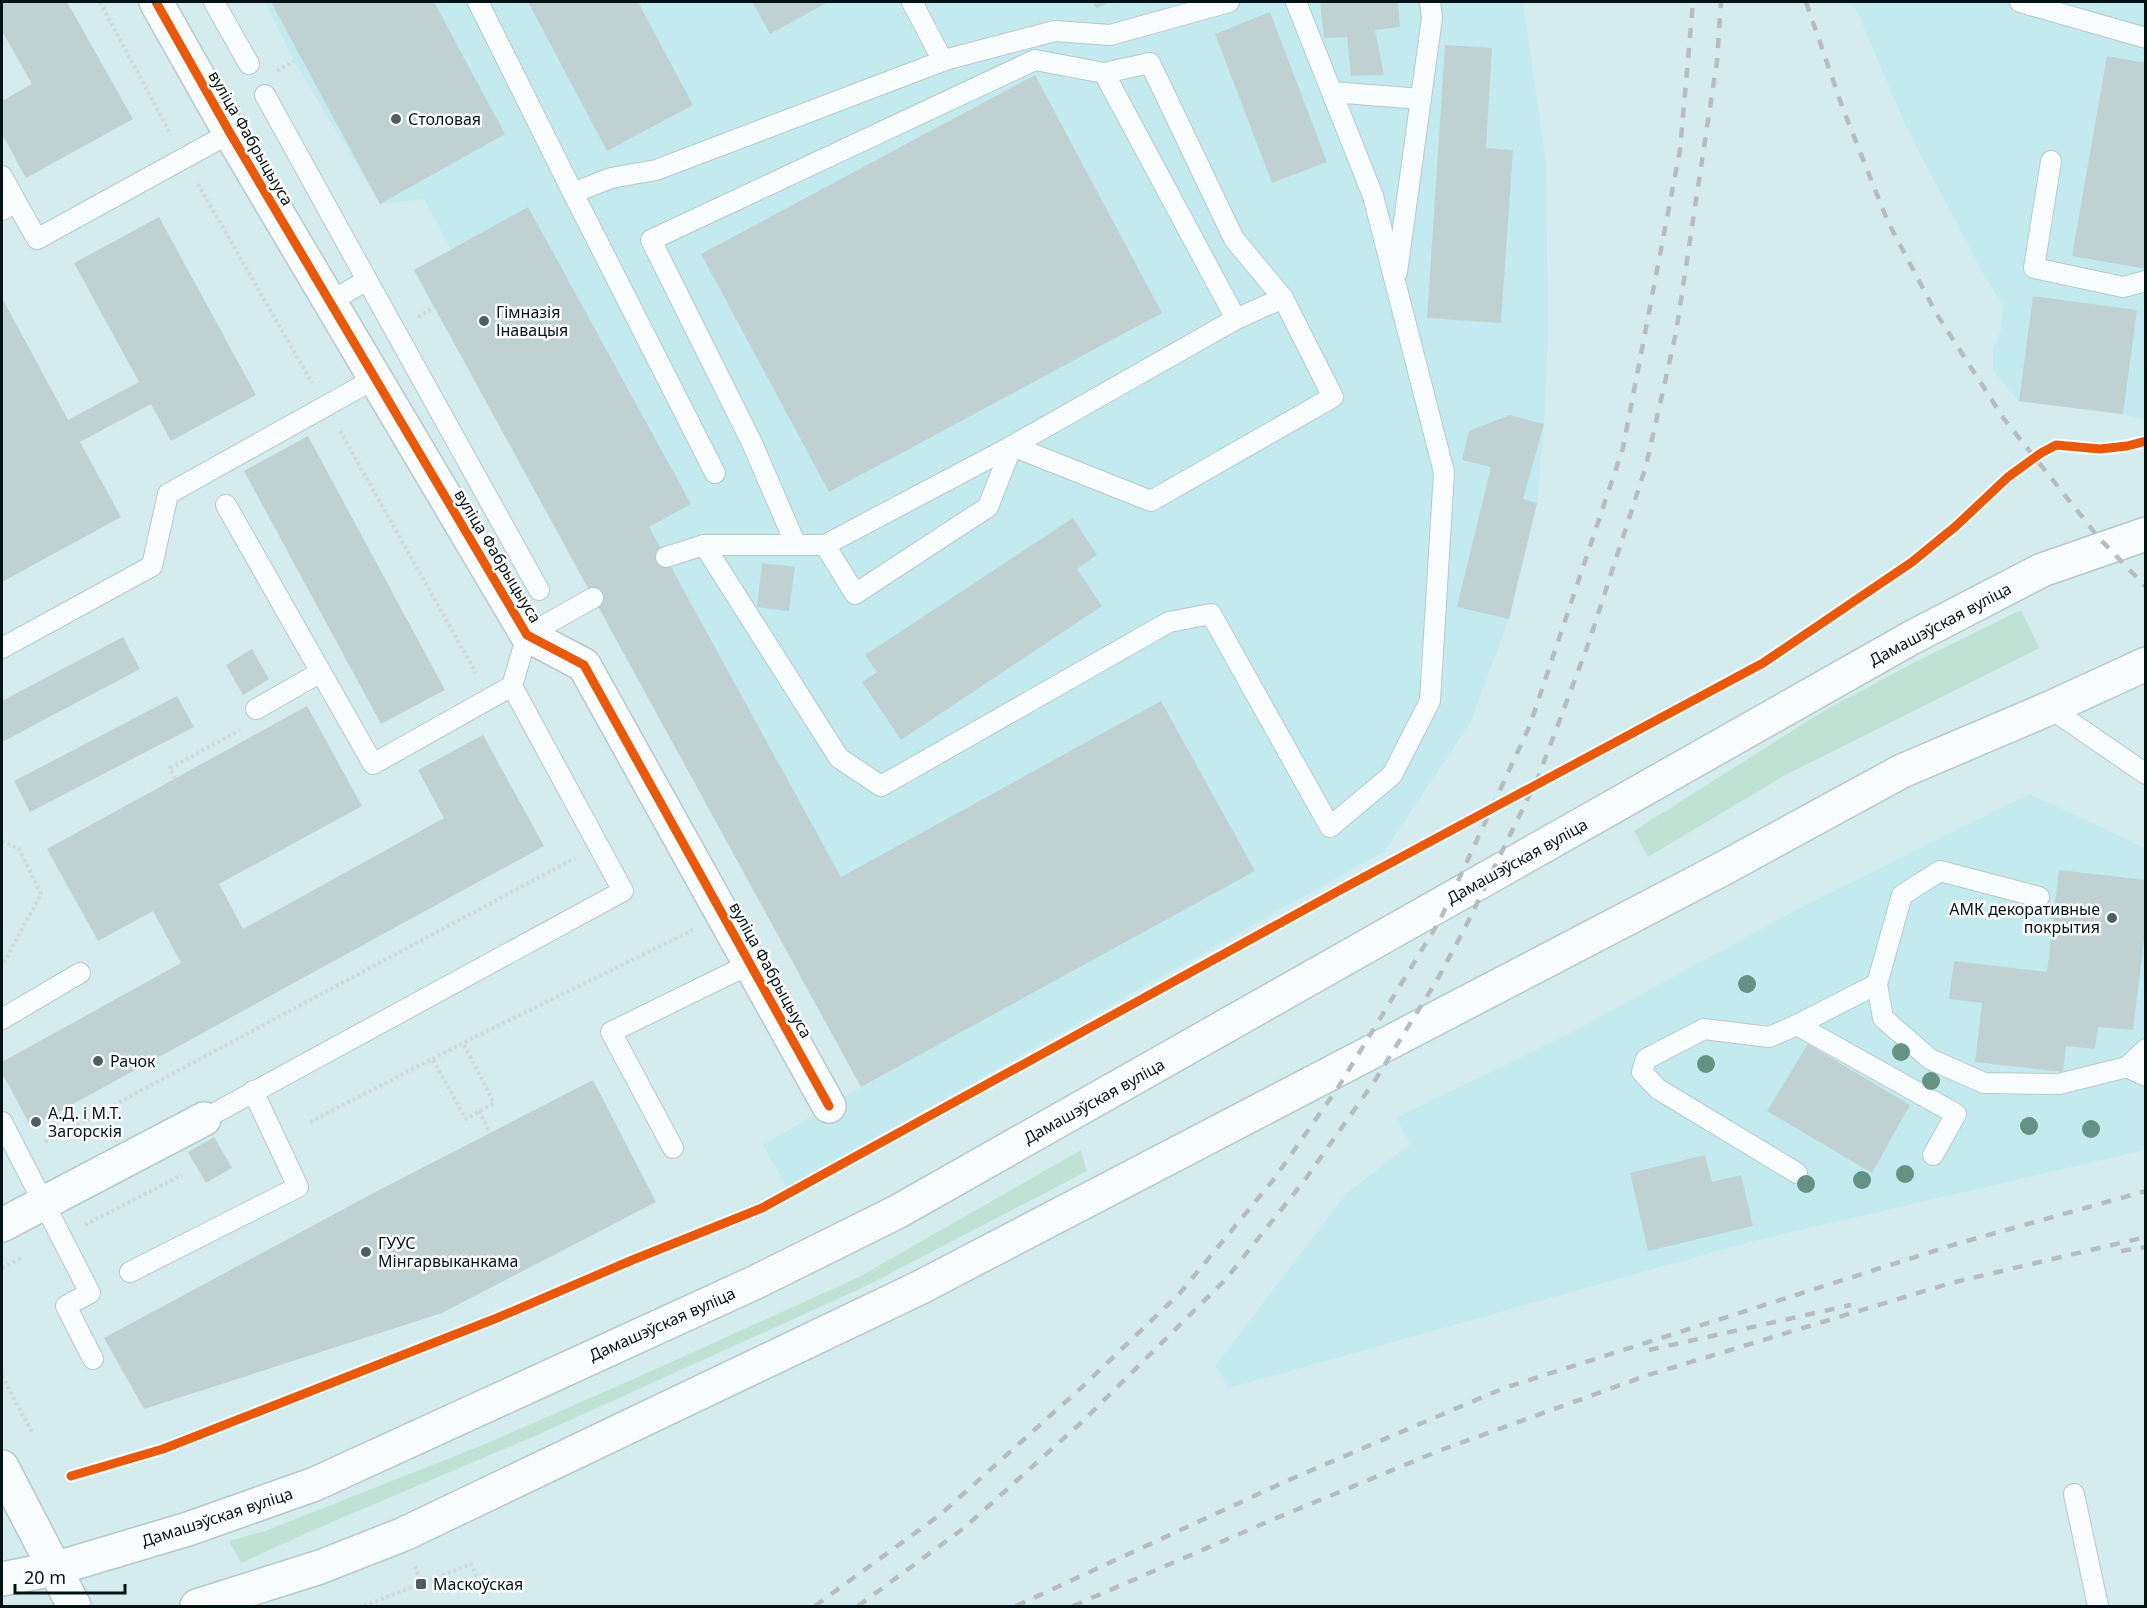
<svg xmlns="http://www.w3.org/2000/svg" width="2147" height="1608" font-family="'Noto Sans',sans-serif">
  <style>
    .built { fill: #c3ebef }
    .green { fill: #bfe2d4 }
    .building { fill: #bfd2d1 }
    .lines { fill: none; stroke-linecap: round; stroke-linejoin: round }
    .lane-casing { stroke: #b6c9cb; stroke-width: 22 }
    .street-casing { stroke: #b6c9cb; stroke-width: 36 }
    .primary-casing { stroke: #b6c9cb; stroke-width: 36 }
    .path { stroke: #d1d8d8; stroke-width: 4; stroke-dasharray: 3 3; stroke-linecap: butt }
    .lane { stroke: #f9fcfc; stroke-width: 20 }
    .street { stroke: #f9fcfc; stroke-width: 33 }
    .primary { stroke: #f9fcfc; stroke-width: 33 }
    .rail { stroke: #b7bdbe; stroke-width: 4.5; stroke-dasharray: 10 10; stroke-linecap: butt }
    .cycleway-casing { stroke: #fff; stroke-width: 13 }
    .cycleway { stroke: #e8590c; stroke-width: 9 }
    .tree { fill: #649384 }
    .poi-dot { fill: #4d5f61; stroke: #fff; stroke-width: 2 }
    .labels { text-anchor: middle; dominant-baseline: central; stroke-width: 5; stroke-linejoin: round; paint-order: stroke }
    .poi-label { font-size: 16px; fill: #041315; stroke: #fff; text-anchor: start }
    .street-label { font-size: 16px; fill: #041315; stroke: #fff }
  </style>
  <rect width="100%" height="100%" fill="#d4ecee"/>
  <g class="built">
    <path d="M265,2H1523L1546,164L1548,332L1544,424L1537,503L1509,619L1470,723L1385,851L787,1187L763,1145L861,1087L414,270L451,250L424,199L380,204L294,61Z"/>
    <path d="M1853,2H2145V421L2123,414L2019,401L1993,371V348L2001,330L2003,305L1984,275L1907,129Z"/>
    <path d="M2030,794L2145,848V1150L1757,1240L1229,1388L1215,1366L1346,1194L1410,1144L1396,1118L1567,1035L1794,911Z"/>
  </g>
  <g class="green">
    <path d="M2021,610L2039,648L1787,774L1648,857L1634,831L1822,712L1913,663Z"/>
    <path d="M1081,1150L1087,1171L862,1288L535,1436L325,1525L241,1563L229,1541L265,1531L483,1445L647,1373L859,1277Z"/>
  </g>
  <g class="building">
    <path d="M2,2H67L133,119L26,178L2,134V101L32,84L2,31Z"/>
    <path d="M271,2H434L505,134L380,204Z"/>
    <path d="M528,2H638L693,105L607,151Z"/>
    <path d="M752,2H828L770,34Z"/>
    <path d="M1093,2H1112L1096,8Z"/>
    <path d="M1320,2H1398L1400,27L1375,30L1384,75L1351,76L1347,37L1324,38Z"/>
    <path d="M1270,12L1327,162L1272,183L1215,34Z"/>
    <path d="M1445,45L1492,48L1486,148L1513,150L1501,323L1427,318Z"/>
    <path d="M2107,56L2146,63V269L2072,256Z"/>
    <path d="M1035,75L1162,313L829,492L701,254Z"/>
    <path d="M528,207L691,504L649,527L841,877L1161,701L1255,871L861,1087L414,270Z"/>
    <path d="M159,217L256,395L171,441L151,404L80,442L121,517L2,582V298L68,420L139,382L74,263Z"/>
    <path d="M2033,296L2137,310L2123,414L2019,401Z"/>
    <path d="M1510,415L1544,424L1523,499L1537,503L1509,619L1457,607L1491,467L1462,460L1469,431Z"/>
    <path d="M308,436L445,690L381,724L244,471Z"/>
    <path d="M1073,518L1097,555L1077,569L1102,606L901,740L862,682L877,672L865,655Z"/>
    <path d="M762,563L795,567L789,611L757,607Z"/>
    <path d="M123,637L140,669L2,742V701Z"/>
    <path d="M252,649L269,679L243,695L226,665Z"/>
    <path d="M177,696L194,727L30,812L14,781Z"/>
    <path d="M307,706L362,806L219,884L243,929L444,818L418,770L483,735L544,846L31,1127L2,1073V1062L181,963L153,911L98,941L47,849Z"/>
    <path d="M2059,870L2146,880V924L2133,1030L2098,1027L2095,1049L2066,1046L2063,1072L1975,1062L1982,1003L1949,999L1954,961L2047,972Z"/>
    <path d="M1808,1044L1910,1105L1872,1173L1767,1111Z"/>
    <path d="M593,1080L656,1202L442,1313L144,1409L104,1338L379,1190Z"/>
    <path d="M214,1137L232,1168L206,1183L188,1152Z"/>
    <path d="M1705,1155L1712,1182L1741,1175L1753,1226L1648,1251L1630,1173Z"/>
  </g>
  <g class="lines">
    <defs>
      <g id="lane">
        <path d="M214,2L249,64"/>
        <path d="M478,2L573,193L611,178L656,170L948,59L1055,31L1110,35L1229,2"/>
        <path d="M912,2L943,61"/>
        <path d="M2020,2L2146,38"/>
        <path d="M1332,92L1421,99"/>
        <path d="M265,95L367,280L330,302"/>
        <path d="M2051,161L2034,268L2123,287L2146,281"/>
        <path d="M2,176L16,202"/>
        <path d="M573,193L715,473"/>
        <path d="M2,210L16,202L37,239L230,133"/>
        <path d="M1397,272L1432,18L1430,2"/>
        <path d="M367,280L539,590"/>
        <path d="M1236,319L1283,298"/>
        <path d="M226,505L373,764L512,686L527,635L593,598"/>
        <path d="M704,545L839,758L881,786L1169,622L1211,614L1330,827L1392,775L1430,701L1444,472L1373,196L1296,2"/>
        <path d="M825,545L855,594L988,507L1012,446L1151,501L1333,397L1283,298L1234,239L1150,63L1104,73"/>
        <path d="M666,557L704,545H825L1012,446L1236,319L1104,73L1035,60L651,240L752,443L796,545"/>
        <path d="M2,648L152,566L168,494L376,378"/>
        <path d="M2050,708L2146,774"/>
        <path d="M256,709L321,672"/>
        <path d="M2039,897L1940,871L1902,895L1877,984L1883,1018L1930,1059L1984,1083L2059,1084L2127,1067L2146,1049"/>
        <path d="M1877,984L1797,1025L1956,1114L1933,1155"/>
        <path d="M2,1019L80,973"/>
        <path d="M2127,1067L2146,1076"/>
        <path d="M204,1119L623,891L512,686"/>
        <path d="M2,1122L90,1293L66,1306L93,1359"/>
        <path d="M673,1148L611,1032L750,964"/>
        <path d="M1797,1173L1658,1089L1642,1072L1646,1059L1704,1029L1769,1037L1797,1025"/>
        <path d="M130,1272L298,1187L253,1091"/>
        <path d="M2074,1494L2098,1606"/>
      </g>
      <g id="street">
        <path d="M156,2L230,133L527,635L584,665L829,1106"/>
        <path d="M2,1225L204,1119"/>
      </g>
      <g id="primary">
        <path d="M2,1467L74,1606"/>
        <path d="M2,1579L54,1569L188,1529L315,1484L756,1282L897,1212L1911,638L2042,570L2146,534"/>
        <path d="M197,1606L320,1567L404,1534L919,1288L1724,868L1902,771L2050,708L2146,664"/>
      </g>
    </defs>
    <use href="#lane" class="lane-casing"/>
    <use href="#street" class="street-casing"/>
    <use href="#primary" class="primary-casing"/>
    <g class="path">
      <path d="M100,2L171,135"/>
      <path d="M277,71L294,61"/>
      <path d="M198,184L312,383"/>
      <path d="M418,317L434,307"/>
      <path d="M340,431L476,673"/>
      <path d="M175,779L170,768L240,730"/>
      <path d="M2,841L19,849L41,894L2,966"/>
      <path d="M433,1060L466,1119L494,1103L463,1043"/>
      <path d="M479,1111L490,1133"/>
      <path d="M310,1122L463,1043L693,930"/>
      <path d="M45,1142L575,858"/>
      <path d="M85,1225L182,1175"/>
      <path d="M2,1268L22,1258"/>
      <path d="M2,1376L33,1434"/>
      <path d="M415,1566L421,1584"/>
      <path d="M364,1606L471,1564L478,1580"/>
    </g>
    <use href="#lane" class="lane"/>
    <use href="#street" class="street"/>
    <use href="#primary" class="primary"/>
    <g class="rail">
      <path d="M1806,2L1843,109L1888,222L1936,313L2004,419L2099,538L2146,587"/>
      <path d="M2121,1251L2146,1247"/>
      <path d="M1649,1350L1851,1305"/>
      <path d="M815,1606L941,1514L1082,1387L1180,1293L1274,1179L1339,1086L1440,920L1530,725L1623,448L1680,150L1693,2"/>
      <path d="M858,1606L964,1528L1083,1421L1226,1279L1304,1181L1374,1082L1437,980L1465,928L1539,775L1589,642L1646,466L1676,333L1717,61L1721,2"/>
      <path d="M1016,1606L1291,1479L1504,1388L1956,1244L2146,1191"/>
      <path d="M1073,1606L1274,1519L1441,1450L1648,1375L1951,1283L2146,1237"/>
    </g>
    <defs>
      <g id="cycleway">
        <path d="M156,2L230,133L527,635L584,665L829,1106"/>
        <path d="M71,1476L163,1449L497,1318L630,1261L762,1208L1342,889L1763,663L1912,562L1956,526L2008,477L2041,453L2056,445L2100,449L2127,446L2146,441"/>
      </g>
    </defs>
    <use href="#cycleway" class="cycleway-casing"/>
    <use href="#cycleway" class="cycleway"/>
  </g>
  <g class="tree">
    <circle cx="1747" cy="984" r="9"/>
    <circle cx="1901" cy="1052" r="9"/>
    <circle cx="1706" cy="1064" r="9"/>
    <circle cx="1931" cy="1081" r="9"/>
    <circle cx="2029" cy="1126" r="9"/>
    <circle cx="2091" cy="1129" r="9"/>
    <circle cx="1905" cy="1174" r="9"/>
    <circle cx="1862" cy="1180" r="9"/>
    <circle cx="1806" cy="1184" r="9"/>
  </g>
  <g class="poi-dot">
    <circle cx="396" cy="119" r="6"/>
    <circle cx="484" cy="321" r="6"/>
    <circle cx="2112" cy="918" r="6"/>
    <circle cx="98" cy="1061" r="6"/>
    <circle cx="36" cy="1122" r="6"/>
    <circle cx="366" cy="1252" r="6"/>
    <rect x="415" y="1578" width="12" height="12" rx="3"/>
  </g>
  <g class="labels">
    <g class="poi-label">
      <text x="408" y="119">Столовая</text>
      <text x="496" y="312">Гімназія<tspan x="496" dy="18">Інавацыя</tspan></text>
      <text x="2100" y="909" text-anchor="end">АМК декоративные<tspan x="2100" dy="18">покрытия</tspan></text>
      <text x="110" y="1061">Рачок</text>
      <text x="48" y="1113">А.Д. і М.Т.<tspan x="48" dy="18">Загорскія</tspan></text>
      <text x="378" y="1243">ГУУС<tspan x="378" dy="18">Мінгарвыканкама</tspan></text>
      <text x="433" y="1584">Маскоўская</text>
    </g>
    <g class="street-label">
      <text transform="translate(251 138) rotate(60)">вуліца Фабрыцыуса</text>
      <text transform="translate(498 556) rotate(59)">вуліца Фабрыцыуса</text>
      <text transform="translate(1940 624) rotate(-28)">Дамашэўская вуліца</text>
      <text transform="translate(1517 861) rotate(-29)">Дамашэўская вуліца</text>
      <text transform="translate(771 970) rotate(61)">вуліца Фабрыцыуса</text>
      <text transform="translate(1094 1101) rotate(-29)">Дамашэўская вуліца</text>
      <text transform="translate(662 1324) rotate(-24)">Дамашэўская вуліца</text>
      <text transform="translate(217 1517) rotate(-18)">Дамашэўская вуліца</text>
    </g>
  </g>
  <rect width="2147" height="1608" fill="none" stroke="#041315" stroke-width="6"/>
  <path d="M15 1584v9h110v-9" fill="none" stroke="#041315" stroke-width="3"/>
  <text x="24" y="1584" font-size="18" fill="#041315" stroke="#ffffff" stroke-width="4.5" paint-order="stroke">20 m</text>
</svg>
